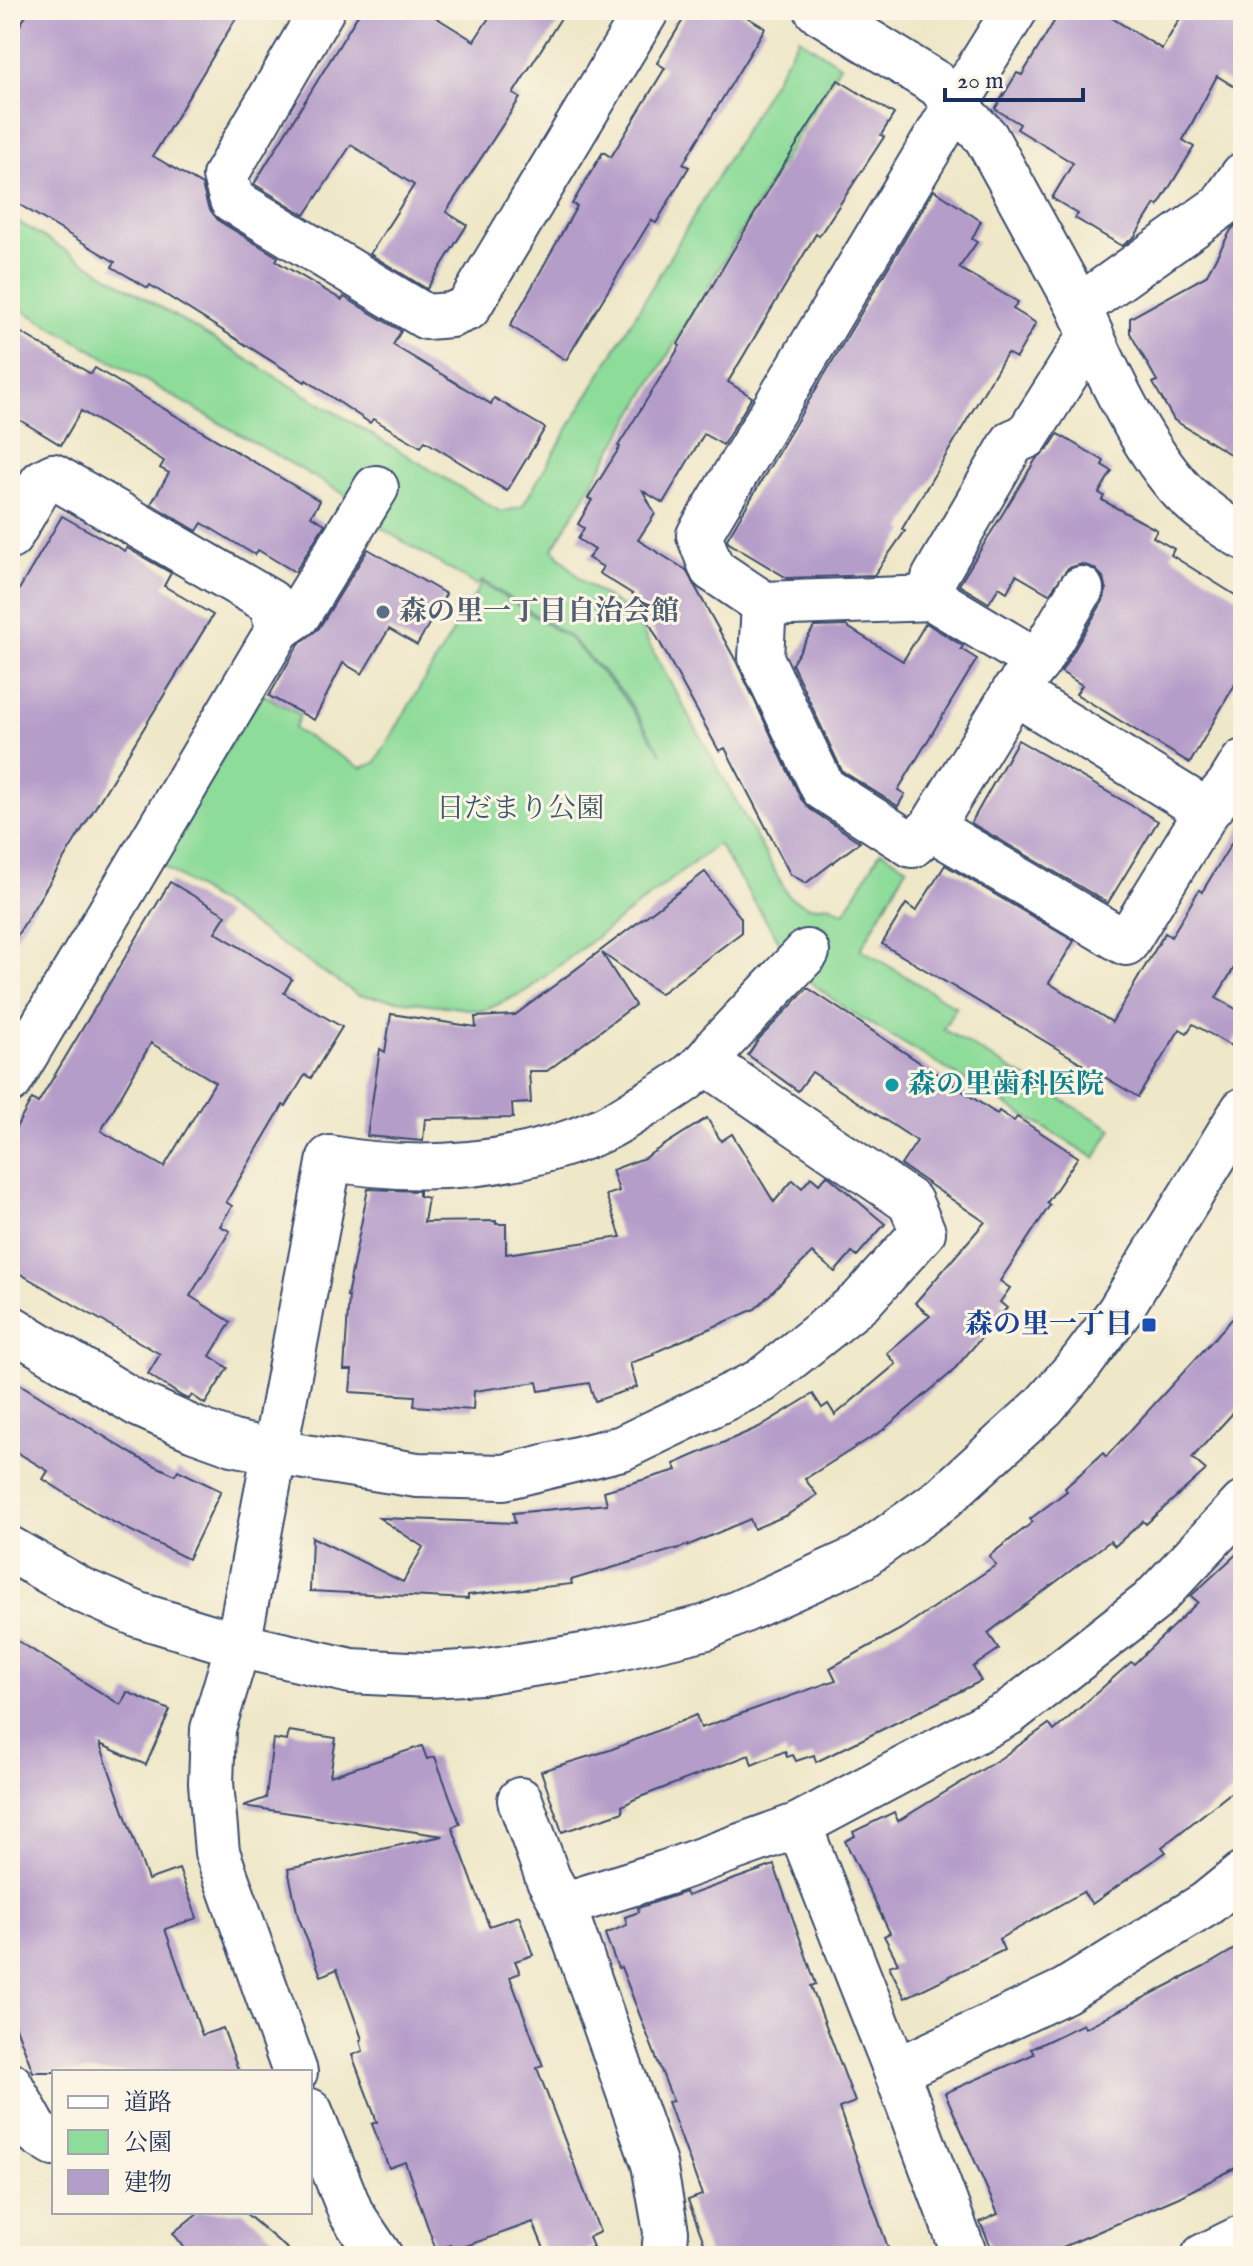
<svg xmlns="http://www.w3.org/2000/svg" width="1253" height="2266" font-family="'IM FELL English','Noto Serif JP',serif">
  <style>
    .green { fill: #8edc9a; stroke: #54867c; stroke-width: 2 }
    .building { fill: #b59dc9; fill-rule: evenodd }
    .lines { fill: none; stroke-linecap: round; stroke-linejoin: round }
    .minor-casing { stroke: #3b4b6e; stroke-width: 48 }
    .minor { stroke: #fff; stroke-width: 44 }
    .service-dot { fill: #5c6f8a; stroke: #fcf5e5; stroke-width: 3 }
    .culture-dot { fill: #0f9aa8; stroke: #fcf5e5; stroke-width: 3 }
    .transit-dot { fill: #1a4fb4; stroke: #fcf5e5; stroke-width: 3 }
    .labels { text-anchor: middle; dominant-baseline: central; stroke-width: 6; stroke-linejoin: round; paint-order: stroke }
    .service-label { font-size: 28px; font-weight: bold; fill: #4e5e75; stroke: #fcf5e5; text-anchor: start }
    .park-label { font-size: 28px; fill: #385a6d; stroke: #fcf5e5 }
    .culture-label { font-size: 28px; font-weight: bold; fill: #0d838f; stroke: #fcf5e5; text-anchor: start }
    .transit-label { font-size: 28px; font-weight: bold; fill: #164399; stroke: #fcf5e5; text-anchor: end }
  </style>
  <rect width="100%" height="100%" fill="#fcf5e5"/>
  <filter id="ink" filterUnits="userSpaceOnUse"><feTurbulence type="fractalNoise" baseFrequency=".0125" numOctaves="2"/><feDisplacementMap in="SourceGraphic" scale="16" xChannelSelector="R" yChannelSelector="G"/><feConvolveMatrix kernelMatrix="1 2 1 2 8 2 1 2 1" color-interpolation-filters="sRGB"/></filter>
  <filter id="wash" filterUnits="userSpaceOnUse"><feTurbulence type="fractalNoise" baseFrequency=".006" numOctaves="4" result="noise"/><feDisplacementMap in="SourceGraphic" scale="32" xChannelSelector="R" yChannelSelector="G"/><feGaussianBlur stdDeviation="1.8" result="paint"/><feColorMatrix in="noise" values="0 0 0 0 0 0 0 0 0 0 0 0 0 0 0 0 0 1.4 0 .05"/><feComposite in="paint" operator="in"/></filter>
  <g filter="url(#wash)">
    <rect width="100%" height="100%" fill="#eee7c8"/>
    <path class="green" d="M799,38L840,65L553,549L581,580L621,607L693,573L708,587L638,624L789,897L810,907L829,905L844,913L881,851L907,867L861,949L956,1007L943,1029L1112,1129L1095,1158L843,1007L799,973L718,844L526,991L484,1011L358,995L157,862L262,694L300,715L294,729L361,768L375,763L482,583L570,639L623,696L662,754L625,695L571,638L483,581L476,585L348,508L351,498L10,303V217L501,512L522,507Z"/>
    <g id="blocks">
      <g class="building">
        <path d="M29,10H241L153,156L202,185L208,207L219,221L278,257L276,261L342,300L344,297L401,331L393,345L491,404L494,398L545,428L507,491L425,441L421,447L373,419L370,423L306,380L305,382L150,285L148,288L112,267L115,262L10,199V42Z"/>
        <path d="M361,10H424L474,41L494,10H566L513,94L520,98L446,212L467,225L427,289L370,254L414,185L351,145L305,215L254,184Z"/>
        <path d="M689,10H735L765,28L683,164L689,167L656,223L651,220L566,360L510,326L577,206L572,204L603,152L611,157L665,68L657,63Z"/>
        <path d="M1061,10H1099L1162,49L1185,10H1243V92L1217,76L1183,140L1194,147L1158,206L1155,204L1135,236L1122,246L1075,218L1078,214L1052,198L1073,163L1017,129L1020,124L995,109L1017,73L1022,75Z"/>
        <path d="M838,80L894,114L881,135L884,137L819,236L816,234L728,382L752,397L723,445L704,434L663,503L643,491L655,514L638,540L686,570L737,663L801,799L810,809L860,842L806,883L790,874L725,748L719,751L634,595L599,573L603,567L588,558L595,550L578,539L584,528L578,524L592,500L588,498L620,447L618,446L680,346L678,344L781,169Z"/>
        <path d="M934,190L981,221L972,239L977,242L959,268L1018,302L1013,309L1036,323L1016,358L1007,353L902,529L905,531L874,575L787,578L729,543L727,539Z"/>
        <path d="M1243,218V462L1174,420L1153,383L1157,381L1130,333V318L1206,276L1231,230Z"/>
        <path d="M10,326L91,374L95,368L320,501L311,516L325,524L295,572L258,550L255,555L202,523L197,531L151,504L169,473L160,468L164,461L81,411L61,445L10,414Z"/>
        <path d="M1058,434L1104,461L1102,465L1112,471L1099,493L1104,496L1102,500L1157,530L1153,537L1174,549L1171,555L1243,600V670L1190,763L1076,694L1082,685L1061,672L1103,601L1106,590L1103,577L1094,568L1082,564L1068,568L1049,594L1016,575L1007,592L999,587L989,603L959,585L1036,459L1048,449Z"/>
        <path d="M62,516L125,551L127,548L171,573L164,586L213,615L10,947V605Z"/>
        <path d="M368,549L446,594L417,645L389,629L362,674L343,663L314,720L269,696L299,644L319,628Z"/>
        <path d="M926,623L963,646L961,649L977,659L898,790L905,794L898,806L842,771L792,664L814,627L846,626L903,661Z"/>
        <path d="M1018,740L1158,821L1108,903L971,823Z"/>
        <path d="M1243,824V953L1216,998L1243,1013V1026L1231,1046L1193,1024L1187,1033L1180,1029L1138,1097L882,944L906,904L916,911L945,865L1074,941L1049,983L1112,1022L1165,933L1171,937L1199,890L1202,892Z"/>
        <path d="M705,872L741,918V933L660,994L602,953L635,1005L547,1071H529L531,1103L512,1104L513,1118L425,1119L423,1141L367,1136L380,1049L385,1052L391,1014L476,1027L475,1017L515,1015Z"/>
        <path d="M170,882L226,915L215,932L292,979L284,993L342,1027L311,1078L305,1075L286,1106L283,1105L226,1202L232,1206L220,1226L230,1231L190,1296L231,1322L210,1356L228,1368L205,1404L192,1395L189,1399L183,1397L148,1374L160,1354L10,1268V1138L32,1099L38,1103ZM151,1043L215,1082L164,1167L101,1131Z"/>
        <path d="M808,988L997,1114L999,1111L1014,1121L1017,1117L1078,1157L1047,1203L1050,1205L1000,1281L1010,1288L1000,1302L1007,1308L951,1373L883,1430L805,1479L817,1495L787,1515L754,1529L750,1519L689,1545L571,1580L572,1584L468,1595V1599L310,1591L312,1537L403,1582L423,1547L379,1518L515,1523L513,1513L607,1504L604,1491L677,1470L674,1464L759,1427L813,1394L822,1408L828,1404L835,1415L896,1364L887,1353L930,1316L915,1303L985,1222L901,1165L917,1141L812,1072L798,1091L748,1055L759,1039Z"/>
        <path d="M707,1118L721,1141L732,1134L774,1202L793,1180L802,1188L811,1177L819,1184L827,1175L885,1224L857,1256L852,1252L835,1272L812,1253L755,1309L653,1353L654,1355L630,1363L637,1387L595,1401L589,1383L539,1391L537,1382L474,1391L473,1410L414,1406L415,1396L350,1392L352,1370H344L349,1296H347L368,1189L419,1191V1196L428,1198L424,1222L496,1221V1224H506V1254L621,1237L606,1195L619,1191L612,1170L644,1158Z"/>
        <path d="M1243,1307V1402L1192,1458L1206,1470L1146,1524L1143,1521L1115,1546L1110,1541L988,1633L999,1649L973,1667L981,1681L816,1762L814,1755L796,1761L793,1755L787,1757L785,1751L752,1765L749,1755L635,1799L622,1806L623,1812L562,1832L541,1771L610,1750L696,1715L701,1728L836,1680L830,1668L901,1629L996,1565L989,1556L1033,1522L1030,1519L1067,1491L1065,1488L1103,1453L1106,1457Z"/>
        <path d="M10,1378L139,1458L175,1475L178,1470L221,1491L188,1559L101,1516L43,1479L48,1471L10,1448Z"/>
        <path d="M1243,1548V1783L1162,1847L1166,1852L1092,1904L1083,1892L999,1939L1004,1950L905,1998L889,1966L898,1963L884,1936L890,1933L845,1841L855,1836L853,1832L894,1812L898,1821L1001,1758L1049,1724L1054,1731L1131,1662L1134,1664L1198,1602L1191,1596Z"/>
        <path d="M10,1636L121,1705L127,1692L170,1710L146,1765L100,1744L148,1880L179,1869L197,1918L165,1929L202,2035L223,2028L239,2072H33L10,2011Z"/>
        <path d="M289,1731L336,1738L330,1776L422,1746L427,1759L435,1757L460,1824L452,1827L489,1926L519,1916L533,1955L515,1961L520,1973L510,1977L543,2066L537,2068L600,2232L589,2237L593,2247L573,2256H547L533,2222L452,2251L450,2245L436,2250L405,2162L389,2168L372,2124L377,2122L352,2055L363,2051L360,2040L362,2039L337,1969L321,1976L298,1916L288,1869L443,1836L243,1806L266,1798L273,1739L287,1741Z"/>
        <path d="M774,1865L816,1984L811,1986L855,2102L839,2108L891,2256H709L688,2200L702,2195L668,2102L673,2101L621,1967L618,1968L605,1934L627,1925L625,1917L639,1912L638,1908L685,1892L687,1896Z"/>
        <path d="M1243,1944V2164L1179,2197L1042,2256H995L980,2222L998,2214L945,2093L1034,2054L1031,2049L1083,2024L1085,2028L1204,1967Z"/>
        <path d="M199,2212H244L296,2256H191L173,2233Z"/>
      </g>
    </g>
  </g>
  <g filter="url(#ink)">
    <use href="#blocks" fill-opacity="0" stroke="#3b4b6e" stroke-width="2"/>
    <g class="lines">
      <defs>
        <g id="minor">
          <path d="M322,10L225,176L232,200L426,317L451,315L468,308L647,10"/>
          <path d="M817,10L939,85L955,106L986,137L1079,307C1103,365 1140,446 1183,492C1199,508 1223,526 1243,537"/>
          <path d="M1015,10L955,106L699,535L712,569L764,604L932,598L1038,662L1081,589"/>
          <path d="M1079,307L1221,206L1243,175"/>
          <path d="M10,537L42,482L53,476L270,602L279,628L10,1081"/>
          <path d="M932,598L934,578L1013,442L1027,436L1091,335"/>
          <path d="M764,604L761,658L823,788L912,845L931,828"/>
          <path d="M279,628L298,615L376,488"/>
          <path d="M1038,662L1014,692L931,828L1126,943L1207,811L1229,785L1243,762"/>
          <path d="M1014,692L1207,811"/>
          <path d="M10,1327L138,1404L194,1429L233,1443L274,1452L417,1475L504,1477L622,1448L761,1381L861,1301L923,1232L910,1202L707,1063"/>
          <path d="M10,1549L81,1590L139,1615L238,1645L351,1671L428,1675L481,1672L589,1655L707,1627L861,1557L942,1499L1043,1407L1082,1362L1119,1312L1243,1110"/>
          <path d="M520,1800L548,1878L563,1905"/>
          <path d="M799,1825L896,2071L965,2256"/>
          <path d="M896,2071L1065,1991L1206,1904L1243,1874"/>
          <path d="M295,2072L217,1852L211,1783L213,1729L238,1645L330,1158C421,1175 520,1167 606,1128C620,1121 634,1111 648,1103C675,1088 702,1071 718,1046L807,952"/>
          <path d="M10,2084L38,2134L54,2144"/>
          <path d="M310,2111L351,2213L380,2256"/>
          <path d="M664,2256L666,2232L654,2164L563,1905L665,1873L799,1825L1009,1713L1151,1602L1243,1504"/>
          <path d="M1204,2256L1243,2237"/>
        </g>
      </defs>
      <use href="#minor" class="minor-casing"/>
      <use href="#minor" class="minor"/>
    </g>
  </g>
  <circle class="service-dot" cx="383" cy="612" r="8"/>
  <circle class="culture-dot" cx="892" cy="1085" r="8"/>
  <rect class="transit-dot" x="1141" y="1317" width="16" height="16" rx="4"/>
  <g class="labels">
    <g class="service-label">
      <text x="399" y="612">森の里一丁目自治会館</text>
    </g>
    <g class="park-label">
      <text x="520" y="809">日だまり公園</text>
    </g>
    <g class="culture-label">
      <text x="908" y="1085">森の里歯科医院</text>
    </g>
    <g class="transit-label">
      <text x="1133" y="1325">森の里一丁目</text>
    </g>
  </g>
  <rect width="1253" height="2266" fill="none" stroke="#fcf5e5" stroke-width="40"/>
  <rect x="52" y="2070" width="260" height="144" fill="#fcf5e5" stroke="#a2a6af" stroke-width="2"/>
  <rect x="68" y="2096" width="40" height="12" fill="#ffffff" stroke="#a2a6af" stroke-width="2"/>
  <text x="124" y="2110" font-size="24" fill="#1b2f5e">道路</text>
  <rect x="68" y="2130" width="40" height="24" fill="#8edc9a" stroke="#a2a6af" stroke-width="2"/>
  <text x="124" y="2150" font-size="24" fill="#1b2f5e">公園</text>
  <rect x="68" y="2170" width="40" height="24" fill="#b59dc9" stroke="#a2a6af" stroke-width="2"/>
  <text x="124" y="2190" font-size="24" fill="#1b2f5e">建物</text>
  <path d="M945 88v12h138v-12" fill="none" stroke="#1b2f5e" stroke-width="4"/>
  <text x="957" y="88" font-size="24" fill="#1b2f5e" stroke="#fcf5e5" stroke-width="6" paint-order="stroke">20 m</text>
</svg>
